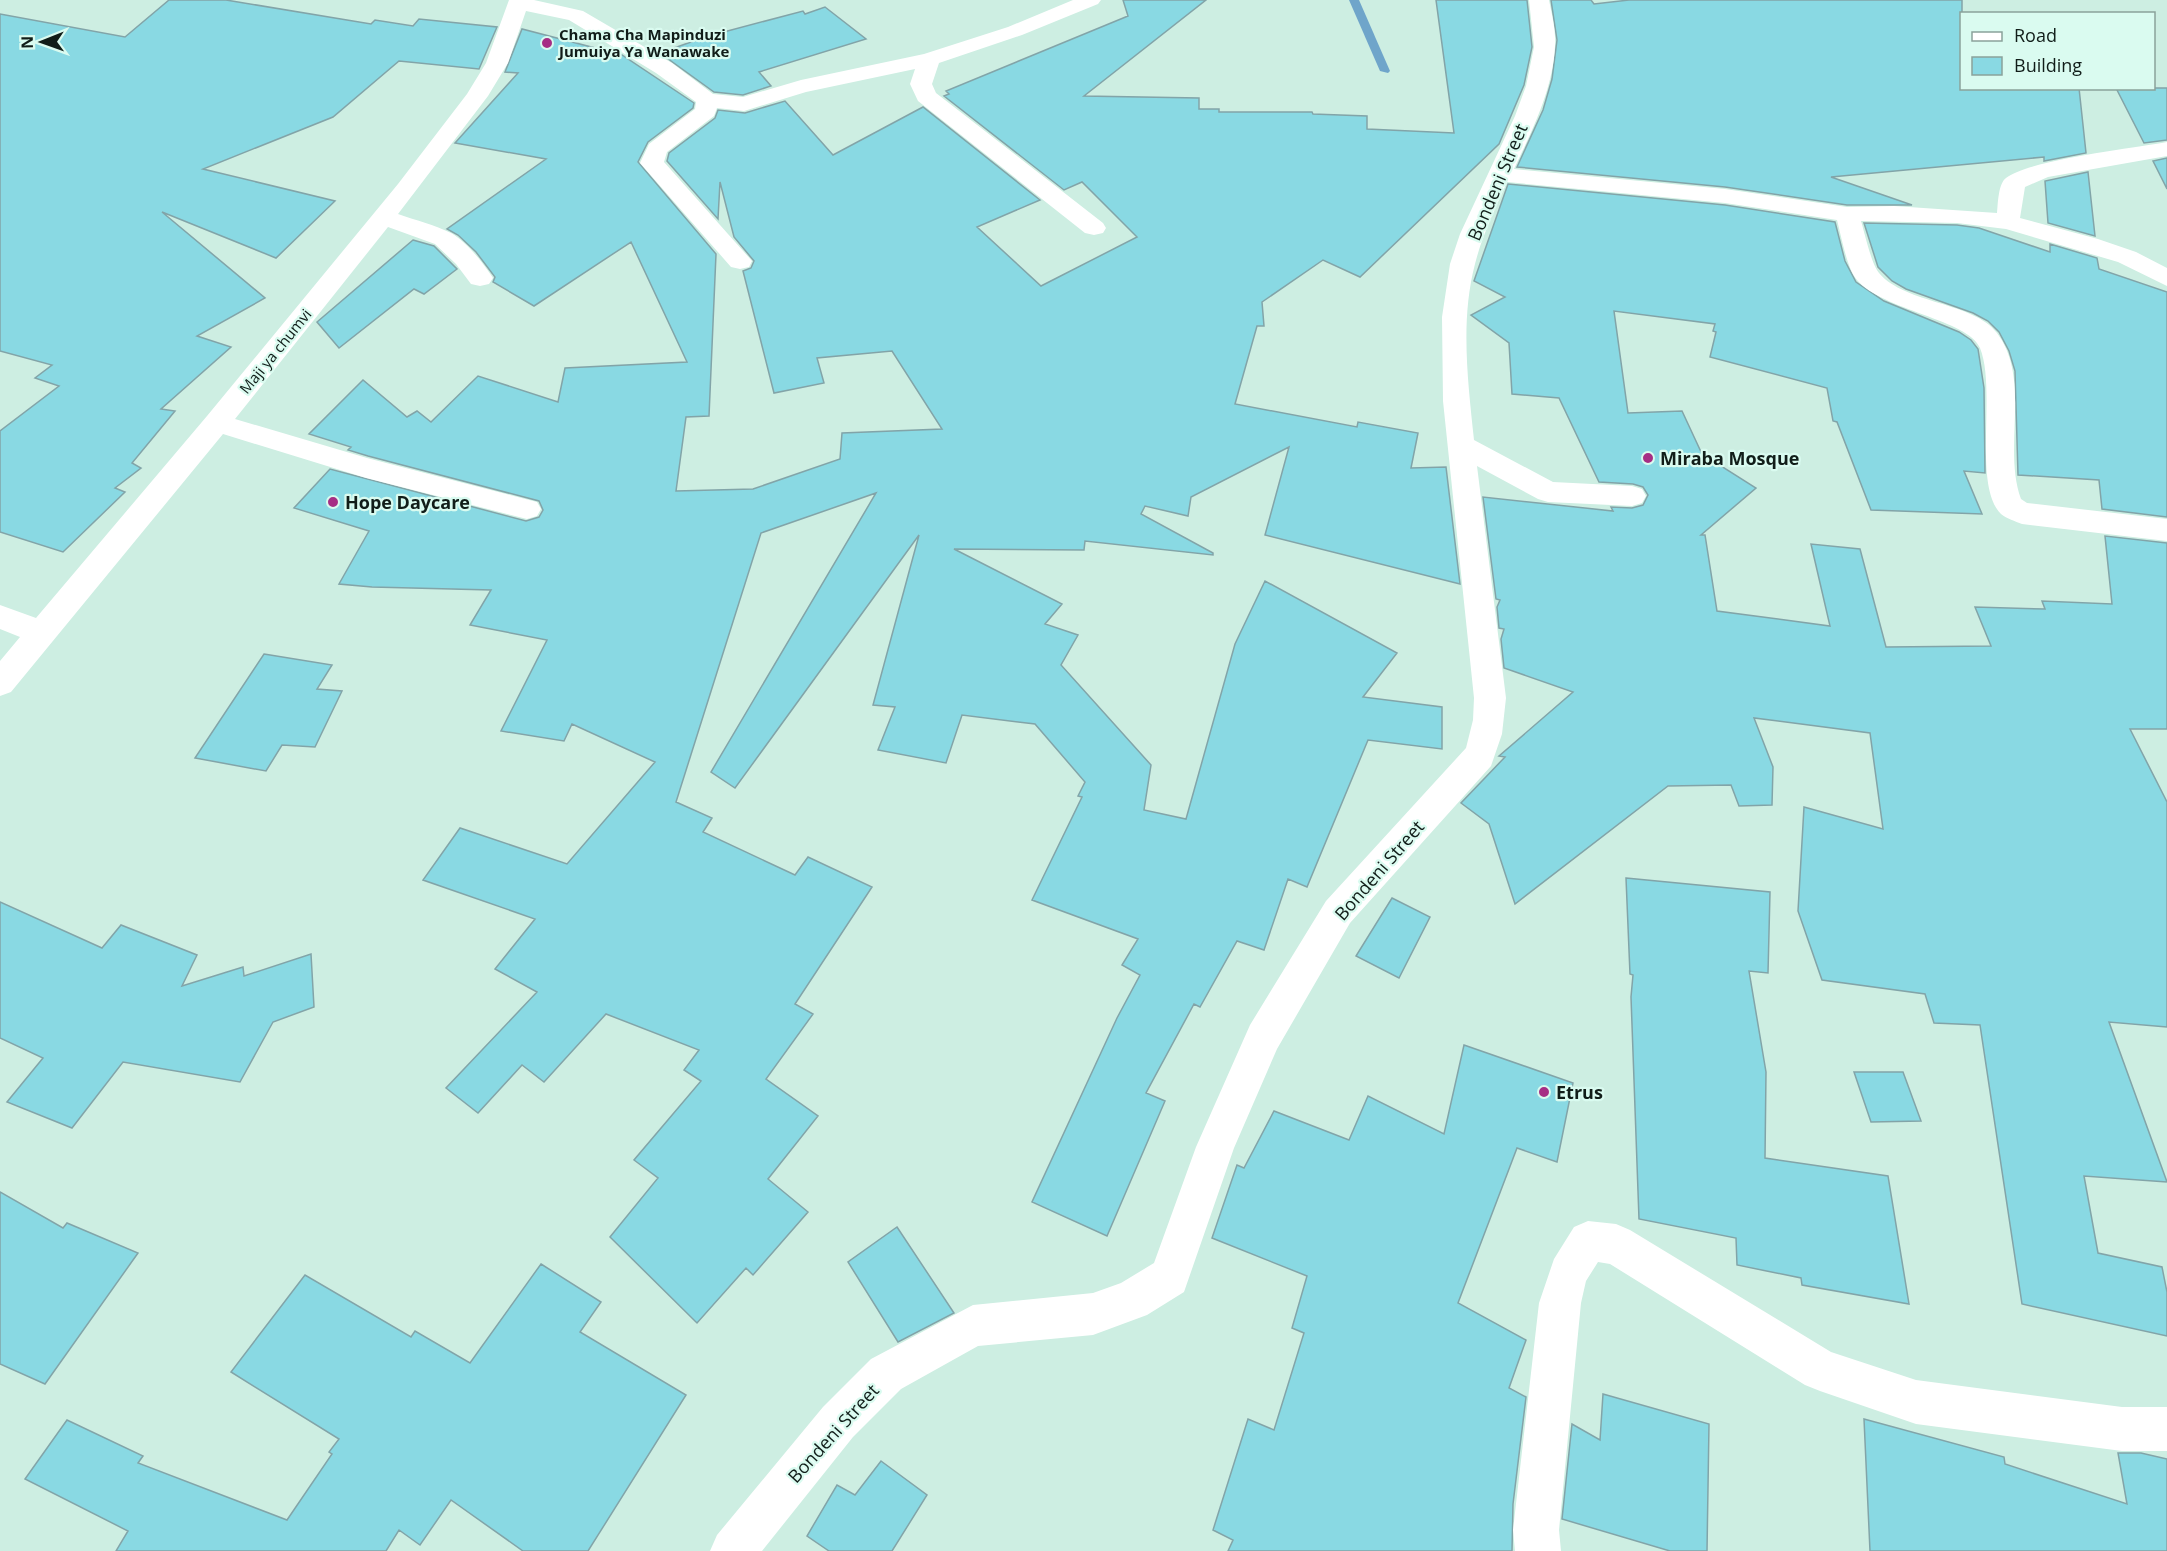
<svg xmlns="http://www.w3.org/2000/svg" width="2167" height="1551" font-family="'Open Sans',sans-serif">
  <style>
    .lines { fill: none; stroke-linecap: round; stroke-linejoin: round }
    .stream { fill: #6fa5ca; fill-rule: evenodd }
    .building { fill: #89d9e3; stroke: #82a4a8; stroke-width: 1.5 }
    .street { fill: #fff; fill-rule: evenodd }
    .poi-dot { fill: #a62e85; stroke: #dafbf0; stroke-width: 2 }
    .labels { text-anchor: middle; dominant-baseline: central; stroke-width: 4.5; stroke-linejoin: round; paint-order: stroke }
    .far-poi-label { font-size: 15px; font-weight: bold; fill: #111d19; stroke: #dafbf0; text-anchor: start }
    .far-street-label { font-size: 15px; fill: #111d19; stroke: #dafbf0 }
    .street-label { font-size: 18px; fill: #111d19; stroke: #dafbf0 }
    .poi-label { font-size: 18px; font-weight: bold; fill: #111d19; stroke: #dafbf0; text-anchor: start }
  </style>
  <rect width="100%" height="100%" fill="#cdeee2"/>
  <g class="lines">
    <path class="stream" d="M1349,0H1359L1390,71L1388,73L1380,71Z"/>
  </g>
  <g class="building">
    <path d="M169,0H226L371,24L375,20L413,26L419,19L497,27L479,69L399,61L333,117L203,169L335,201L276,258L162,212L265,298L197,336L231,347L161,409L175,411L132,463L141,468L115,488L125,492L63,552L0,532V431L59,386L35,378L52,365L0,351V14L125,37Z"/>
    <path d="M1123,0H1206L1084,96L1199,98V109H1219V112H1312L1313,114L1367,116V129L1454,133L1436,0H1527L1532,47L1524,85L1499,144L1360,277L1323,260L1262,302L1264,326H1257L1235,404L1357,427L1358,422L1418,433L1411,468L1446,467L1460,584L1265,535L1289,447L1191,497L1188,516L1145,506L1141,514L1213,553V555L1085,541L1084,550L954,549L1062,604L1045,624L1078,635L1061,665L1151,765L1144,810L1186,819L1235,644L1265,581L1397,653L1363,697L1442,707V749L1368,740L1307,887L1288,879L1264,950L1237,941L1200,1007L1194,1004L1146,1093L1165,1101L1107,1236L1032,1202L1117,1018L1140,975L1122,965L1138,939L1032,900L1082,797L1078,796L1085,782L1035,724L962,715L946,763L878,750L895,707L873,705L919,535L735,788L711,772L876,493L761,533L676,802L712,818L703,832L795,875L808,857L872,887L795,1004L813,1014L766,1079L818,1116L768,1179L808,1212L753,1275L746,1268L697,1323L610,1237L658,1178L634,1160L701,1081L684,1070L699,1050L606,1014L544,1082L522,1065L478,1113L446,1088L537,992L495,969L535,919L423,880L460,828L567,864L655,762L572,724L564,741L501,731L547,640L470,625L491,590L372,587L339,584L369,531L294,508L330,469L526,521L539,517L543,510L539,501L368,456L348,450L351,447L309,434L363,380L407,417L417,411L431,422L478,376L558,402L565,368L687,362L631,242L534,306L493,282L495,277L476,252L458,235L447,229L546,159L455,143L518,73L505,72L522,29L622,55L694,103L693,108L648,142L638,162L716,254L709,416L686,417L676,491L753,489L840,459L842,433L942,429L892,351L817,358L824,383L774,393L743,271L751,268L754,261L734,237L720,182L718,219L667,161L669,153L715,118L718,110L745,113L785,101L833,155L923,107L1040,200L977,227L1041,286L1137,237L1082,182L1064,190L944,96L949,94L946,91L1128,16Z"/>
    <path d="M1551,0H1591L1594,4L1629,0H1962V88H2079L2086,153L2044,161V157L1831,177L1912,205H1847L1725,187L1517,167L1543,110L1552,79L1557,40Z"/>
    <path d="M825,7L866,39L759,72L771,86L743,95L714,92L660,53L705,37L803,11L805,14Z"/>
    <path d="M2116,88H2167V140L2144,143Z"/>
    <path d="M2167,158V189L2153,161Z"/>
    <path d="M2088,172L2095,236L2048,223L2045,181Z"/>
    <path d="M1508,184L1725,205L1835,222L1845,261L1856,282L1884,301L1959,332L1971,340L1978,349L1984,388L1985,473L1964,471L1982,514L1871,510L1837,422L1833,421L1827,388L1710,357L1716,332L1713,331L1715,324L1614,311L1628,413L1682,411L1702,454L1756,488L1701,535H1705L1717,611L1830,626L1811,544L1860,549L1886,647L1991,646L1975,607L2045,609L2042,601L2112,604L2105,536L2167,543V729H2130L2167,802V1027L2109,1022L2167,1182L2084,1176L2098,1253L2162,1267L2167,1292V1336L2022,1304L1980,1025L1934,1023L1925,994L1822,980L1798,911L1804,807L1883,829L1870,733L1754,718L1773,767L1772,805L1739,806L1731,785L1668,786L1515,904L1489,824L1461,803L1505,757L1499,756L1573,692L1504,668L1501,639L1504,629L1499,628L1497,607L1500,600L1496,599L1483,497L1613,511L1611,507L1632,508L1643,505L1648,495L1643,487L1633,484L1599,482L1559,398L1512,394L1509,343L1471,315L1505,297L1474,281Z"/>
    <path d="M1864,223L1957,225L1979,228L2050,252V244L2097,258L2099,269L2167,292V517L2102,509L2099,480L2018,475L2015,371L2009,351L1999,332L1988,321L1973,313L1906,289L1892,281L1878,267Z"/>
    <path d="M413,240L434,246L457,269L424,294L414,289L339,348L317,322Z"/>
    <path d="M264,654L332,665L317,689L342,691L315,747L282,745L266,771L195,758Z"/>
    <path d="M1626,878L1770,892L1768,973L1749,971L1766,1072L1765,1158L1888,1176L1909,1304L1802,1285L1801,1278L1737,1265L1736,1238L1639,1219L1631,997L1633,975L1630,974Z"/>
    <path d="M1392,898L1430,917L1399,978L1356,956Z"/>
    <path d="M0,902L102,948L121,925L197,955L182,986L243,967L244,976L311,954L314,1007L273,1022L240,1082L123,1062L72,1128L7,1102L43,1058L0,1038Z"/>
    <path d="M1464,1045L1573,1083L1557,1162L1517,1148L1458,1303L1526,1340L1509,1388L1526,1397L1513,1504L1512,1551H1228L1233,1540L1213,1530L1248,1419L1274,1430L1304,1333L1292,1328L1307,1276L1212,1238L1237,1165L1244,1168L1274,1111L1349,1140L1368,1096L1444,1134Z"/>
    <path d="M1854,1072H1903L1921,1121L1871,1122Z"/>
    <path d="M0,1192L63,1228L67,1223L138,1253L45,1384L0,1364Z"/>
    <path d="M897,1227L954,1313L898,1342L848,1262Z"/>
    <path d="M541,1264L601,1302L580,1332L686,1395L588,1551H523L451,1500L420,1545L399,1530L386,1551H116L128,1531L25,1479L67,1420L143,1456L138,1463L287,1520L332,1454L329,1452L339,1439L231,1372L305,1275L411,1337L415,1331L470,1363Z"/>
    <path d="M1603,1394L1709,1424L1707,1551H1670L1562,1519L1572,1424L1600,1440Z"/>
    <path d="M1864,1419L2004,1457L2005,1464L2127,1504L2118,1453H2141L2167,1459V1551H1870Z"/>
    <path d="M881,1461L927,1495L892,1551H829L807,1536L837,1485L855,1495Z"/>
  </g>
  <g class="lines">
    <g class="street">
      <path d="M509,0H534L583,11L672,63L713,94L743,97L801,80L924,54L1008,27L1073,0H1101L1098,4L1022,35L939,63L932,84L936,93L1103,223L1106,228L1103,233L1094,235L1085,233L918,101L910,84L915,69L806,92L744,111L717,108L714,116L667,152L664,162L752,261L749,267L740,269L731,267L640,163L649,144L695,109L696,102L656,73L569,20L526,11L508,63L488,96L398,214C415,220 435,225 451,233C467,242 483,263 493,278L489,284L480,286L471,284L456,264L435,244L388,227L235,419L367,458L537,502L541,509L537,516L527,519L366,478L223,434L11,692L0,696V661L20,637L0,629V605L36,618L207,416L398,184L467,94L486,63Z"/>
      <path d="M1529,0H1549C1552,15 1556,31 1555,46C1553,89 1532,131 1514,169L1725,189L1847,207L1894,206L1997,213C1998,204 1998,184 2006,178C2028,160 2134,148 2167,142V156L2048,177L2025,187L2020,218L2098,239L2136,252L2167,268V286L2118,262L2006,229L1957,223L1861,221C1865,234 1871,263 1879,273C1905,304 1974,302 1997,333C2032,380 2002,447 2021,499L2027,503L2167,519V541L2022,524C2015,521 2007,519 2001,514C1972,485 1997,390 1980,348C1969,320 1882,310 1857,280C1847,269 1841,235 1837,220L1725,203L1507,182C1495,209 1482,236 1475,264C1460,321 1468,382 1474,440L1553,482L1632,486L1642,489L1646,496L1642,503L1632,506L1548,502L1538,499L1477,466L1506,698L1502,734L1491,766L1350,923L1277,1049L1234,1148L1184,1292L1147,1315L1093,1335L978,1346L901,1389L853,1437L762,1551H710L717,1535L823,1407L871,1359L973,1305L1093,1293L1121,1283L1154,1263L1196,1147L1250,1025L1326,901L1466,748L1473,720L1474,698L1443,401L1442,317L1450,264L1460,234L1515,116L1526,86L1534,47Z"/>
      <path d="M1588,1221L1616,1224L1630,1230L1831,1352L1916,1380L2122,1407H2167V1451H2122L1916,1424L1820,1391L1805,1385L1610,1264L1598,1262L1586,1281L1581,1303L1559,1530L1561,1551H1515L1513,1530L1539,1303L1554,1259L1574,1227Z"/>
    </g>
  </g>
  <g class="poi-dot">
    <circle cx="547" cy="43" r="6"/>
    <circle cx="1648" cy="458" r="6"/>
    <circle cx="333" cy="502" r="6"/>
    <circle cx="1544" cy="1092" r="6"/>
  </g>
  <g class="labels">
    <g class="far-poi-label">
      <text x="559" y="34">Chama Cha Mapinduzi<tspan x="559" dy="17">Jumuiya Ya Wanawake</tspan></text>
    </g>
    <g class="far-street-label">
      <text transform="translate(275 351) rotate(-51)">Maji ya chumvi</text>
    </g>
    <g class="street-label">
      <text transform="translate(1497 182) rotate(-67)">Bondeni Street</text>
      <text transform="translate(1379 870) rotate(-49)">Bondeni Street</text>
      <text transform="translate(833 1433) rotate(-48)">Bondeni Street</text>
    </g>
    <g class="poi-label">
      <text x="1660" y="458">Miraba Mosque</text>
      <text x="345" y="502">Hope Daycare</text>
      <text x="1556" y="1092">Etrus</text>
    </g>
  </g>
  <rect x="1960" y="12" width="195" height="78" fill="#dafbf0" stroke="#8aa29a" stroke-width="1.5"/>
  <rect x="1972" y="32" width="30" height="9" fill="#ffffff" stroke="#8aa29a" stroke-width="1.5"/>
  <text x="2014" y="42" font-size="18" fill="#111d19">Road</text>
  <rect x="1972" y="57" width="30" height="18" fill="#89d9e3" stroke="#8aa29a" stroke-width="1.5"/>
  <text x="2014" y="72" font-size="18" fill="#111d19">Building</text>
  <g transform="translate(42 42) rotate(269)" stroke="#dafbf0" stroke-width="4.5" paint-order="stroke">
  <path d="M0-4.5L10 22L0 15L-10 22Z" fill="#111d19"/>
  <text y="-9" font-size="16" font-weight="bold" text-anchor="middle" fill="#111d19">N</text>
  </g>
</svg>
